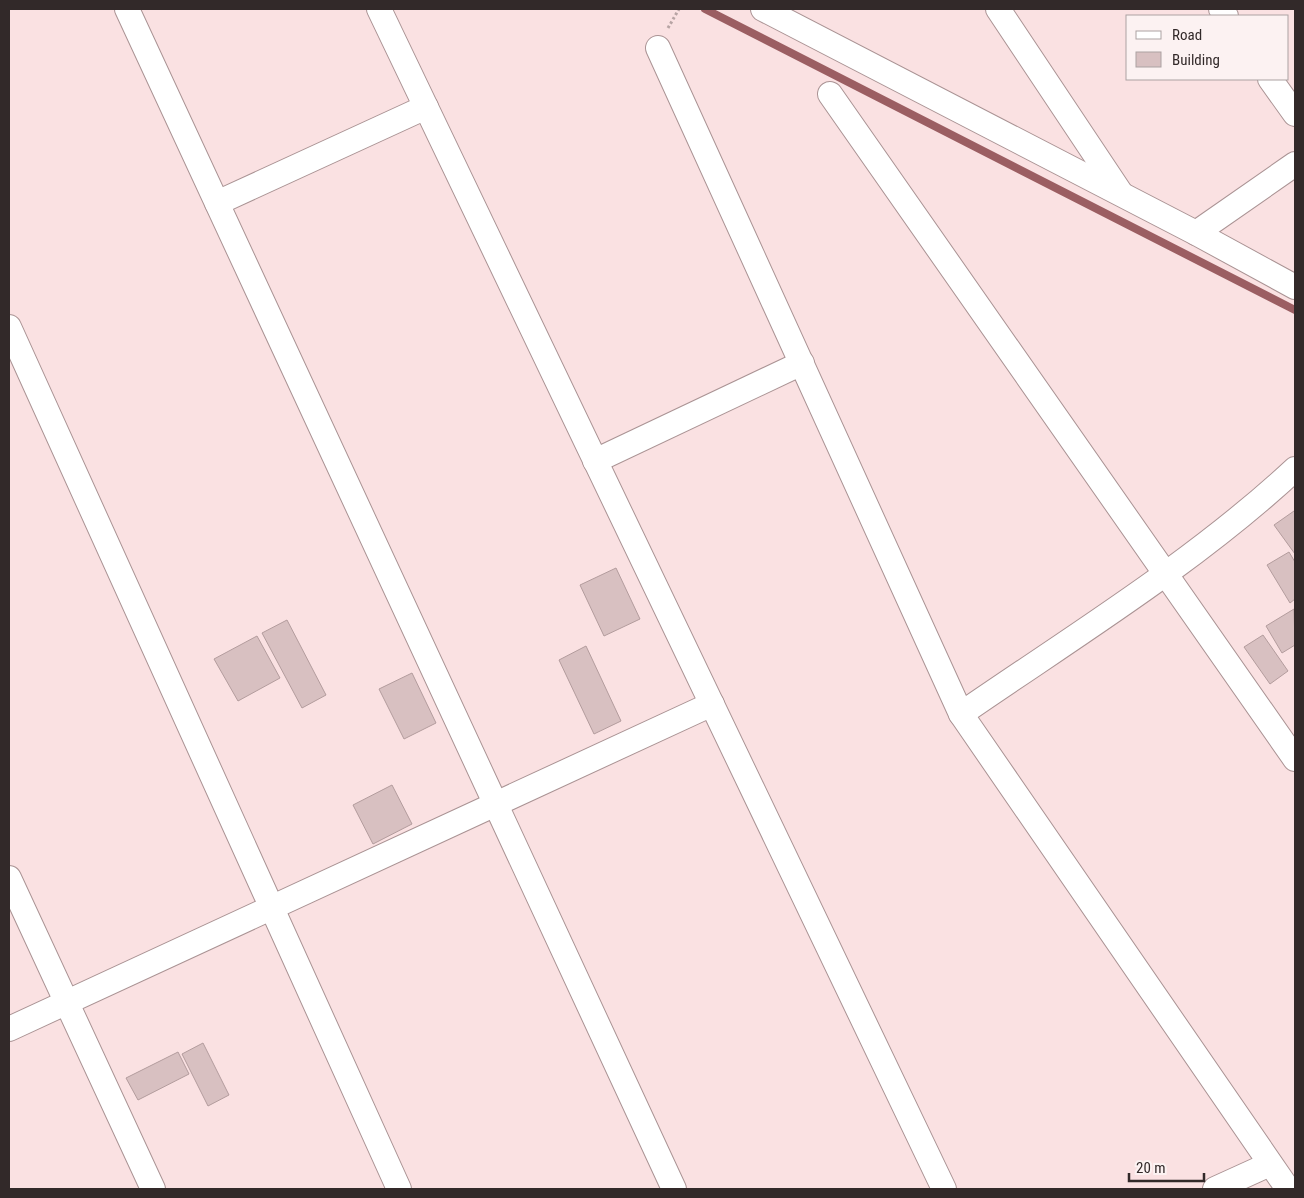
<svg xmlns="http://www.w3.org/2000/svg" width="1304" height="1198" font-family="'Roboto Condensed',sans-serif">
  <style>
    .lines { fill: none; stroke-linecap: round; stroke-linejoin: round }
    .stream { stroke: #9b5e62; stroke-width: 8 }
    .building { fill: #d8c0c1; stroke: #b39c9d }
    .minor-casing { stroke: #aa9394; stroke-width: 26 }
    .path { stroke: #b7a4a4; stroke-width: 3; stroke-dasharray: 2.5 2.5; stroke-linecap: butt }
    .minor { stroke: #fff; stroke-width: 24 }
  </style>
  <rect width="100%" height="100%" fill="#fae1e2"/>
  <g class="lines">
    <path class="stream" d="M705,9L1295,310"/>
  </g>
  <g class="building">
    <path d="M1294,511L1295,513V554L1274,525Z"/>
    <path d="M1289,552L1295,562V599L1290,603L1267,565Z"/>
    <path d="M616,568L640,619L604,636L580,585Z"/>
    <path d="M1294,609L1295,645L1282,653L1266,626Z"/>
    <path d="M287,620L326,695L302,708L262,633Z"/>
    <path d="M1263,635L1288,671L1270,684L1244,647Z"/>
    <path d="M257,636L280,678L238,701L214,659Z"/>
    <path d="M586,646L621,721L594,734L559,660Z"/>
    <path d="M412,673L436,723L404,739L379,689Z"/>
    <path d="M392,785L412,824L373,844L353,805Z"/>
    <path d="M203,1043L229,1095L208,1106L182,1054Z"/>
    <path d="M178,1052L189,1074L138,1100L126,1078Z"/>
  </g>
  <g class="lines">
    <defs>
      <g id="minor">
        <path d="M127,9L674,1189"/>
        <path d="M379,9L944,1189"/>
        <path d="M763,9L1196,233L1295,287"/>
        <path d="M998,9L1120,192"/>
        <path d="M1221,9L1226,16"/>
        <path d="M658,48L961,714L1288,1189"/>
        <path d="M1270,79L1295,114"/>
        <path d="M830,94L1295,759"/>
        <path d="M217,203L426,107"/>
        <path d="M1196,233L1295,164"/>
        <path d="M9,327L399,1189"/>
        <path d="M595,461L802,363"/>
        <path d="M961,714C1074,636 1195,562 1295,469"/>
        <path d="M9,878L153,1189"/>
        <path d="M9,1029L712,704"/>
        <path d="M1215,1189L1270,1164"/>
      </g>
    </defs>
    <use href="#minor" class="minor-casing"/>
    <path class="path" d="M668,28L679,9"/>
    <use href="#minor" class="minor"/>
  </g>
  <rect width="1304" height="1198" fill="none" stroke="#322929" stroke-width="20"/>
  <rect x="1126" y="15" width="162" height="65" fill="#fcf2f2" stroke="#aba2a2"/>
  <rect x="1136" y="31" width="25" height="8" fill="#ffffff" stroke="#aba2a2"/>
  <text x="1172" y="40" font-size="15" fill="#322929">Road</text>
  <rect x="1136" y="52" width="25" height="15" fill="#d8c0c1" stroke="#aba2a2"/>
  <text x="1172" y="65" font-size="15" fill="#322929">Building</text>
  <path d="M1129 1173v8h75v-8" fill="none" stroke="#322929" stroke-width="2.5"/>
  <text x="1136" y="1173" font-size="15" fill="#322929" stroke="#fcf2f2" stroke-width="4" paint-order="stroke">20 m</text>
</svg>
